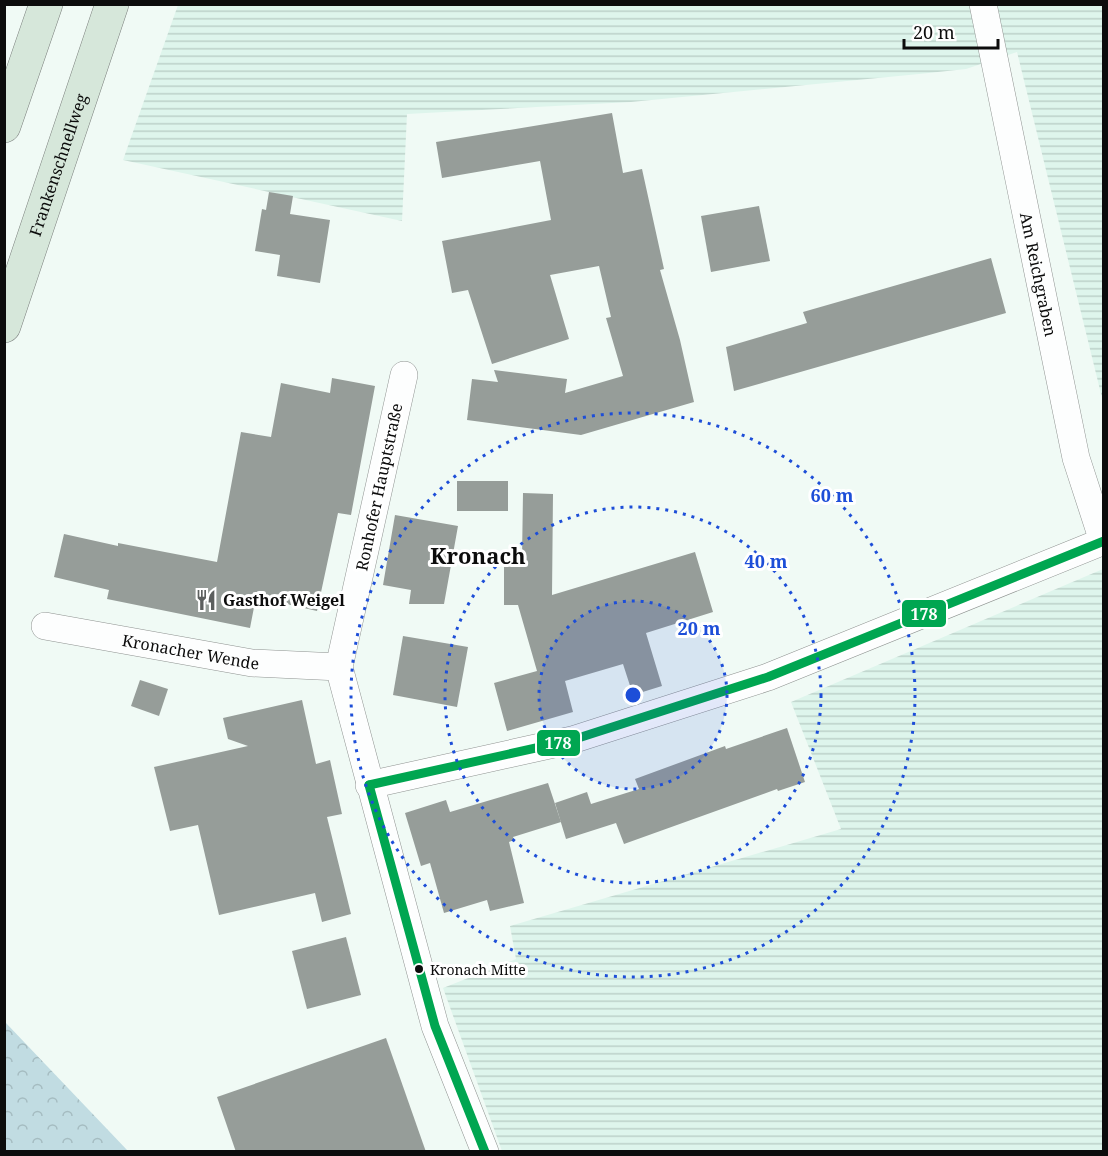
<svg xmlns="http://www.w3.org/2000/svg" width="1108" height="1156" font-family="'Noto Serif',serif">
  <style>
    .farmland { fill: url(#farmland-rules) }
    .forest { fill: url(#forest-crowns) }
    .building { fill: #969d99 }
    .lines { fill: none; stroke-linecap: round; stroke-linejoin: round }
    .street-casing { stroke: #8f9391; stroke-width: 28 }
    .highway-casing { stroke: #7c807e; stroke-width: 34 }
    .street { stroke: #fdfefe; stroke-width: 27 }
    .highway { stroke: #d6e7da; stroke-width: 33 }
    .bus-1-casing { stroke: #fff; stroke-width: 14 }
    .bus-1 { stroke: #00a651; stroke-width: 9 }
    .ring { fill: none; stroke: #1d4ed8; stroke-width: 3; stroke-dasharray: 3 6 }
    .bus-dot { fill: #0c0c0c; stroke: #fff; stroke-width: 2 }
    .labels { text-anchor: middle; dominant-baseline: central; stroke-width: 6; stroke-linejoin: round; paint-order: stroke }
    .bus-label { font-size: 14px; fill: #0c0c0c; stroke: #fff; text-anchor: start }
    .street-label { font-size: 16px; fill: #0c0c0c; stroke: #fff }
    .poi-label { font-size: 16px; font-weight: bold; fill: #0c0c0c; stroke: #fff; text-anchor: start }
    .district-label { font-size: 22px; font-weight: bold; fill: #0c0c0c; stroke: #fff }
    .centre { fill: #1d4ed8; stroke: #fff; stroke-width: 3 }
    .ring-label { font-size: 18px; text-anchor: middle; font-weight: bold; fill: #1d4ed8; stroke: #fff; stroke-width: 6; stroke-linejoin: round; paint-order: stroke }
    .line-badge { stroke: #fff; stroke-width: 2 }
    .badge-label { font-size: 16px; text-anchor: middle; font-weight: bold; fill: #fff }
  </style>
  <defs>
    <pattern id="farmland-rules" width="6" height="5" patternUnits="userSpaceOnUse" patternTransform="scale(1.5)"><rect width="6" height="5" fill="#def5ec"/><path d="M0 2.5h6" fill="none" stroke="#bdd1c9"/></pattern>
    <pattern id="forest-crowns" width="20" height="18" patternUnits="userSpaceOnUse" patternTransform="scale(1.5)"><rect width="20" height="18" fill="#c1dce2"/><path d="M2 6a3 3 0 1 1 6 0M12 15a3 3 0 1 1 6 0" fill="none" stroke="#a5bcc1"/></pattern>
  </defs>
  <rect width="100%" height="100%" fill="#f0faf5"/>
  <g class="farmland">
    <path d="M178,5H1103V402L1017,52L966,69L919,74L631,102L407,114L402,221L123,160Z"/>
    <path d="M1103,569V1151H502L443,988L516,959L510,926L841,829L791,702Z"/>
  </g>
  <path class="forest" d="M4,1022H5L128,1151H5Z"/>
  <g class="building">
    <path d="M612,113L623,173L642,169L664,269L660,270L680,340L694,402L581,435L467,420L472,379L498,382L494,370L567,379L565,393L623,376L606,318L611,317L599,266L550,275L569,339L492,364L468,290L452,293L442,241L551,220L540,161L442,178L436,142Z"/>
    <path d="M269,192L293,196L290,214L330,220L320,283L277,276L280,255L255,251L262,209L266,210Z"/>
    <path d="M759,206L770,261L711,272L701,216Z"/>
    <path d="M991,258L1006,313L734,391L726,347L807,323L803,312Z"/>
    <path d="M332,378L375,386L351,515L338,513L317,611L256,597L250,628L107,599L109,590L54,577L64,534L118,546V543L217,562L241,432L271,437L281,383L330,393Z"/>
    <rect x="457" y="481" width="51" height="30"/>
    <path d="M523,493L553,494L552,595L695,552L713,612L646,633L662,686L633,695L623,664L565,681L573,712L507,731L494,683L537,671L518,605H504V559H522Z"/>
    <path d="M395,515L458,526L444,604H409L411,590L383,585Z"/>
    <path d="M403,636L468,647L457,707L393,695Z"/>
    <path d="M140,680L168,689L159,716L131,706Z"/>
    <path d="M302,700L316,764L330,760L342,814L327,817L351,914L322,922L315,893L219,915L198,825L170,831L154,767L248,746L228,739L223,718Z"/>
    <path d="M787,728L805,782L778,791L777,789L624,844L616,823L566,839L555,803L587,792L591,804L639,789L635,779L725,746L726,749Z"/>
    <path d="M548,783L561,822L513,837L514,840L509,842L524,903L490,911L487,900L444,913L430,863L421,866L405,813L446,800L450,812Z"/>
    <path d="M346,937L361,995L307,1009L292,951Z"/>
    <path d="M386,1038L426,1152H236L217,1097Z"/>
  </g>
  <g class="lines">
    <defs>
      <g id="street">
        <path id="s1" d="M983,4L1076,458L1103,541"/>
        <path d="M404,375L339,667L435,1026L485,1152"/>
        <path id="s2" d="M45,626L252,663L339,667"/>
        <path d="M369,785L572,740L768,677L1104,541"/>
      </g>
      <g id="highway">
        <path d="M4,126L46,4"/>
        <path id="s3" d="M4,326L112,4"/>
      </g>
    </defs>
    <use href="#street" class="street-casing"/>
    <use href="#highway" class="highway-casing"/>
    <use href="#street" class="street"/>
    <use href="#highway" class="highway"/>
    <defs>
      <g id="bus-1">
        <path d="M369,785L572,740L768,677L1104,541"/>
        <path d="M369,785L435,1026L485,1152"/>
      </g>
    </defs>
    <use href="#bus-1" class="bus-1-casing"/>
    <use href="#bus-1" class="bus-1"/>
  </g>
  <circle cx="633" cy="695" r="94" fill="#1d4ed8" fill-opacity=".12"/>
  <g class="ring">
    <circle cx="633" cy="695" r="94"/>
    <circle cx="633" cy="695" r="188"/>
    <circle cx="633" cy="695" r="282"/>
  </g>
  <defs>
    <symbol id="restaurant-bare" viewBox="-9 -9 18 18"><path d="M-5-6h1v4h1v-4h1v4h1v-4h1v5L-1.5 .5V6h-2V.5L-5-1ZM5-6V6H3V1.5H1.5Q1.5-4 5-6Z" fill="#5c5f5e" stroke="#fff" stroke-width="2.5" paint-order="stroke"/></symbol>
  </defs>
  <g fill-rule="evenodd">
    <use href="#restaurant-bare" x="191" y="585" width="30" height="30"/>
  </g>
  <circle class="bus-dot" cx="419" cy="969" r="5"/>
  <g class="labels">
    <g class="bus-label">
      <text x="430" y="969">Kronach Mitte</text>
    </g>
    <g class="street-label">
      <text stroke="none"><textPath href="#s3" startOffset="170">Frankenschnellweg</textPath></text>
      <text stroke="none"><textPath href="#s1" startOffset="276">Am Reichgraben</textPath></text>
      <text transform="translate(379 487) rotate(-78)">Ronhofer Hauptstraße</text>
      <text stroke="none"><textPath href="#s2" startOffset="148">Kronacher Wende</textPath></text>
    </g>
    <g class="poi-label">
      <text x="223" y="600">Gasthof Weigel</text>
    </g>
    <g class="district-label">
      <text x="478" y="555">Kronach</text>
    </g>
  </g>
  <circle cx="633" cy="695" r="9" class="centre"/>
  <g class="ring-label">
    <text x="832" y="502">60 m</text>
    <text x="766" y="568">40 m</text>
    <text x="699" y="635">20 m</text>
  </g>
  <g class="line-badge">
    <rect x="901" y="599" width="46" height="29" rx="6" fill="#00a651"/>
    <rect x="536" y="729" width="45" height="28" rx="6" fill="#00a651"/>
  </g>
  <g class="badge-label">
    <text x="924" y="620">178</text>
    <text x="558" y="749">178</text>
  </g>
  <rect width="1108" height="1156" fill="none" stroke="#0c0c0c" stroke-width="12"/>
  <path d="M904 39v9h94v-9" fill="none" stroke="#0c0c0c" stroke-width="3"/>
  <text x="913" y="39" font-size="18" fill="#0c0c0c" stroke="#ffffff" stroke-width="4.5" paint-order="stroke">20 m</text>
</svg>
